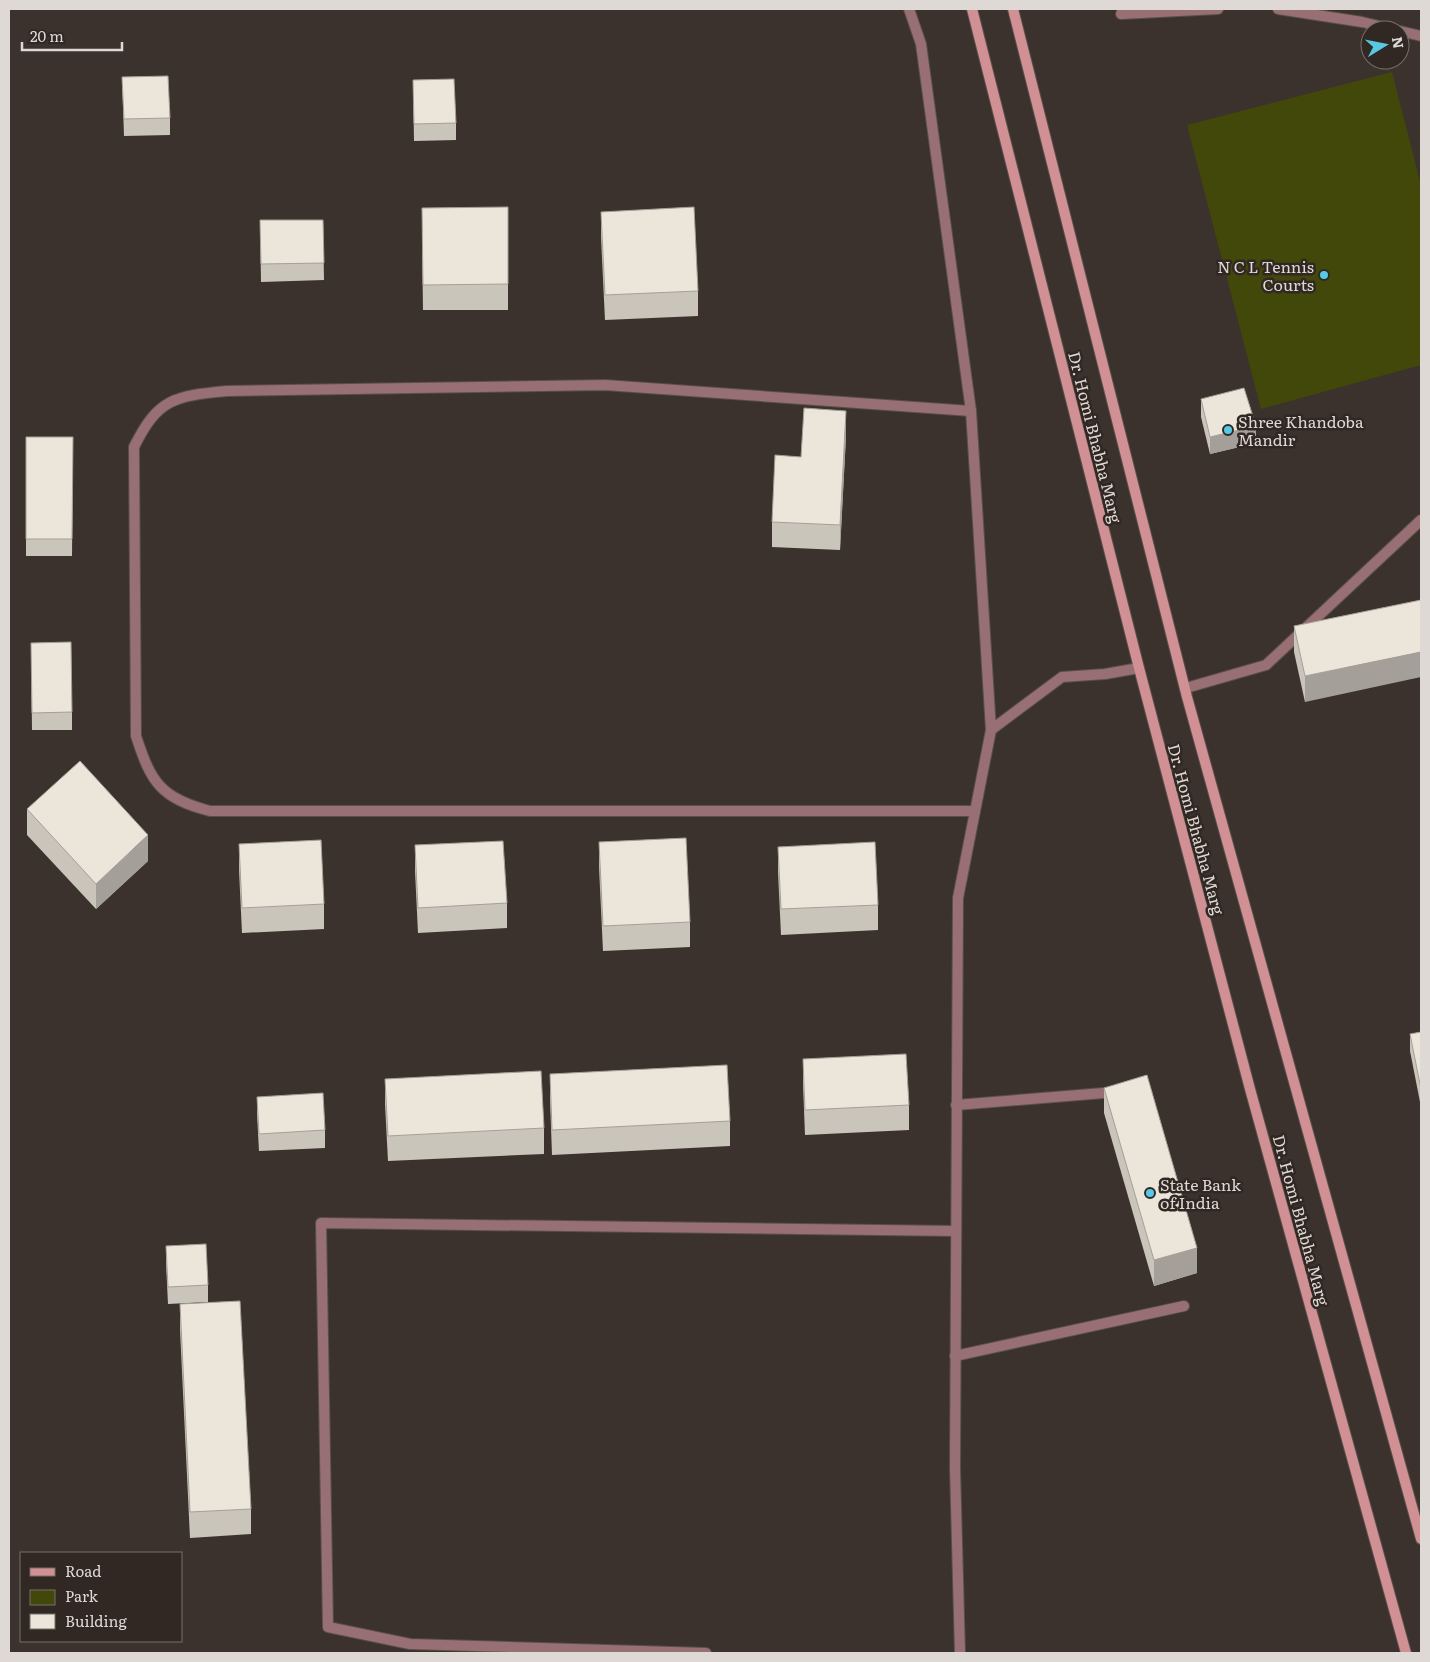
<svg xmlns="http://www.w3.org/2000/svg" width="1430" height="1662" font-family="Literata,serif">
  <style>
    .green { fill: #424809 }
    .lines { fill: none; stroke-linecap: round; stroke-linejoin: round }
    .lane-casing { stroke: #59504b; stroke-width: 12 }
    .secondary-casing { stroke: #59504b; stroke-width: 12 }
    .lane { stroke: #986f72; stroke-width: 10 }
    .secondary { stroke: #d19094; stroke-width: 10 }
    .wall { fill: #cac5bb }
    .shaded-wall { fill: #a4a099 }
    .building { fill: #ebe5da; stroke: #a4a099 }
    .poi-dot { fill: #58c9e3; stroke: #312823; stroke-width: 2 }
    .labels { text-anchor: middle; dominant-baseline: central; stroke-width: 5; stroke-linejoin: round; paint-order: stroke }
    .poi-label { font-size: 16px; fill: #dfd9d6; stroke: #312823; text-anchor: start }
    .street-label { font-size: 16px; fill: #dfd9d6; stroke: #312823 }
  </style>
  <rect width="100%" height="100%" fill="#3b322d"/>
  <path class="green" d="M1392,72L1421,185V365L1261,409L1187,125Z"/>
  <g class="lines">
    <defs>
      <g id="lane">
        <path d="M909,9L921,44L971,411"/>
        <path d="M1123,9L1121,14L1218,9"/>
        <path d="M1278,9L1362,22L1396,30"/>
        <path d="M1400,31L1421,36"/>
        <path d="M1186,688L1266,665L1421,520"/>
        <path d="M975,811H210C160,798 151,782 136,736L134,447C158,398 175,396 227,391L605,385L971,411L991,730"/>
        <path d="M956,1105L1116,1092"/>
        <path d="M955,1356L1184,1306"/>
        <path d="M706,1653L410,1644L328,1627L321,1223L956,1231"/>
        <path d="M960,1653L955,1468L958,898L991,730L1062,677L1105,674L1139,668"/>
      </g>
      <g id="secondary">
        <path d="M972,9L1139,668L1250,1089L1406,1653"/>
        <path d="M1013,9L1187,697L1421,1539"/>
      </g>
    </defs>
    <use href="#lane" class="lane-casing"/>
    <use href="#secondary" class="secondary-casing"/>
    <use href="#lane" class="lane"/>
    <use href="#secondary" class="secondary"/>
  </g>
  <g class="wall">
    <path d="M122,77L170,118V135L124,136Z"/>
    <path d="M413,80L456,123V140L414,141Z"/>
    <path d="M508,207V310H423L422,233Z"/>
    <path d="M601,212L698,291V316L605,320L601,237Z"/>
    <path d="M260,220H323L324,280L261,282Z"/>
    <path d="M1201,399L1256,443L1210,454L1201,417Z"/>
    <path d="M846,436L840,550L772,547V522L801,457Z"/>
    <path d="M26,437H73L72,556H26Z"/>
    <path d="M1421,600L1305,702L1294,652V626Z"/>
    <path d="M31,643L72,712V730H32Z"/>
    <path d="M27,809L148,861L96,909L27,835Z"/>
    <path d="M599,842L690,922V947L603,951L599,867Z"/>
    <path d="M239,844L324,904V929L242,933L239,870Z"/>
    <path d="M415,845L507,903V928L418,933L415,871Z"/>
    <path d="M778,847L878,905V930L781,935L778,872Z"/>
    <path d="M1421,1032V1107L1410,1051V1034Z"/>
    <path d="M803,1059L909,1105V1130L805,1135L803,1084Z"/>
    <path d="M550,1074L730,1121V1146L552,1155L550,1099Z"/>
    <path d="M385,1079L544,1128V1154L388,1161L385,1104Z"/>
    <path d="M1104,1088L1197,1273L1154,1286L1104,1113Z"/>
    <path d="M257,1097L325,1130V1148L259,1151L257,1114Z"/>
    <path d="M166,1246L208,1285V1302L168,1304L166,1263Z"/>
    <path d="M180,1304L251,1509V1534L190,1538L180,1330Z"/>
  </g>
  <g class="shaded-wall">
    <path d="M846,411V436L840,550V525Z"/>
    <path d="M1256,426V443L1210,454V437Z"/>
    <path d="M1421,652V677L1305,702V676Z"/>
    <path d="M148,835V861L96,909V884Z"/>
    <path d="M1197,1248V1273L1154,1286V1260Z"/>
  </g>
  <g class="building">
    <path d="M168,76L170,118L124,119L122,77Z"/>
    <path d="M454,79L456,123L414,124L413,80Z"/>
    <path d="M508,207V284L423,285L422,208Z"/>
    <path d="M694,207L698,291L605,295L601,212Z"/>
    <path d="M260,220H323L324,263L261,264Z"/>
    <path d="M1244,388L1256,426L1210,437L1201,399Z"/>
    <path d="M804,408L846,411L840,525L772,522L775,455L801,457Z"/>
    <path d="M26,437H73L72,539H26Z"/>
    <path d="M1421,600V652L1305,676L1294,626Z"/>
    <path d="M71,642L72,712L32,713L31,643Z"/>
    <path d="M80,761L148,835L96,884L27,809Z"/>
    <path d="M686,838L690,922L603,926L599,842Z"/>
    <path d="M321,840L324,904L242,908L239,844Z"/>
    <path d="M503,841L507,903L418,908L415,845Z"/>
    <path d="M875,842L878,905L781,909L778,847Z"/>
    <path d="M1421,1032V1089L1410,1034Z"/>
    <path d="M906,1054L909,1105L805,1110L803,1059Z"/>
    <path d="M727,1065L730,1121L552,1130L550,1074Z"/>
    <path d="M541,1071L544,1128L388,1136L385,1079Z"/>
    <path d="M1147,1075L1197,1248L1154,1260L1104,1088Z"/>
    <path d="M323,1093L325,1130L259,1134L257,1097Z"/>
    <path d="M206,1244L208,1285L168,1287L166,1246Z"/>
    <path d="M240,1301L251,1509L190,1512L180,1304Z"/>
  </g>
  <g class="poi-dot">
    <circle cx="1324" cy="275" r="5"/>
    <circle cx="1228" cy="430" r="5"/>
    <circle cx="1150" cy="1193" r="5"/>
  </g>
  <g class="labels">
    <g class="poi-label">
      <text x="1314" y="266" text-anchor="end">N C L Tennis<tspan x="1314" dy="18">Courts</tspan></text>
      <text x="1238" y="421">Shree Khandoba<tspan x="1238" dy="18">Mandir</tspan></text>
      <text x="1160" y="1184">State Bank<tspan x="1160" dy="18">of India</tspan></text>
    </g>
    <g class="street-label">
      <text transform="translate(1096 437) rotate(76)">Dr. Homi Bhabha Marg</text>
      <text transform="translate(1197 829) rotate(75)">Dr. Homi Bhabha Marg</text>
      <text transform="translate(1302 1220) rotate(75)">Dr. Homi Bhabha Marg</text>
    </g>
  </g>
  <rect width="1430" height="1662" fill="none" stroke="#dfd9d6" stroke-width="20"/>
  <rect x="20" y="1552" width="162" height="90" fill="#312823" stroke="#776f6b"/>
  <rect x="30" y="1568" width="25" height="8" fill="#d19094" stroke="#776f6b"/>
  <text x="65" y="1577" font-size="15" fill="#dfd9d6">Road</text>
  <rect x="30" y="1590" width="25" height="15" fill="#424809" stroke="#776f6b"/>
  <text x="65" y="1602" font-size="15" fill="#dfd9d6">Park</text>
  <rect x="30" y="1614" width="25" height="15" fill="#ebe5da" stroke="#776f6b"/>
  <text x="65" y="1627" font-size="15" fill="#dfd9d6">Building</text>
  <g transform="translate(1385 45) rotate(80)"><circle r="24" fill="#312823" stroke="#776f6b"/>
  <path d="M0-4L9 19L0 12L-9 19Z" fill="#58c9e3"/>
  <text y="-8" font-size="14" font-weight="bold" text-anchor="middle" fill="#dfd9d6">N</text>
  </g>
  <path d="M22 42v8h100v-8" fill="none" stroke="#dfd9d6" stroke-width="2.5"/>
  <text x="30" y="42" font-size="15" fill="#dfd9d6" stroke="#312823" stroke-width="4" paint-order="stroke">20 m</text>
</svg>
